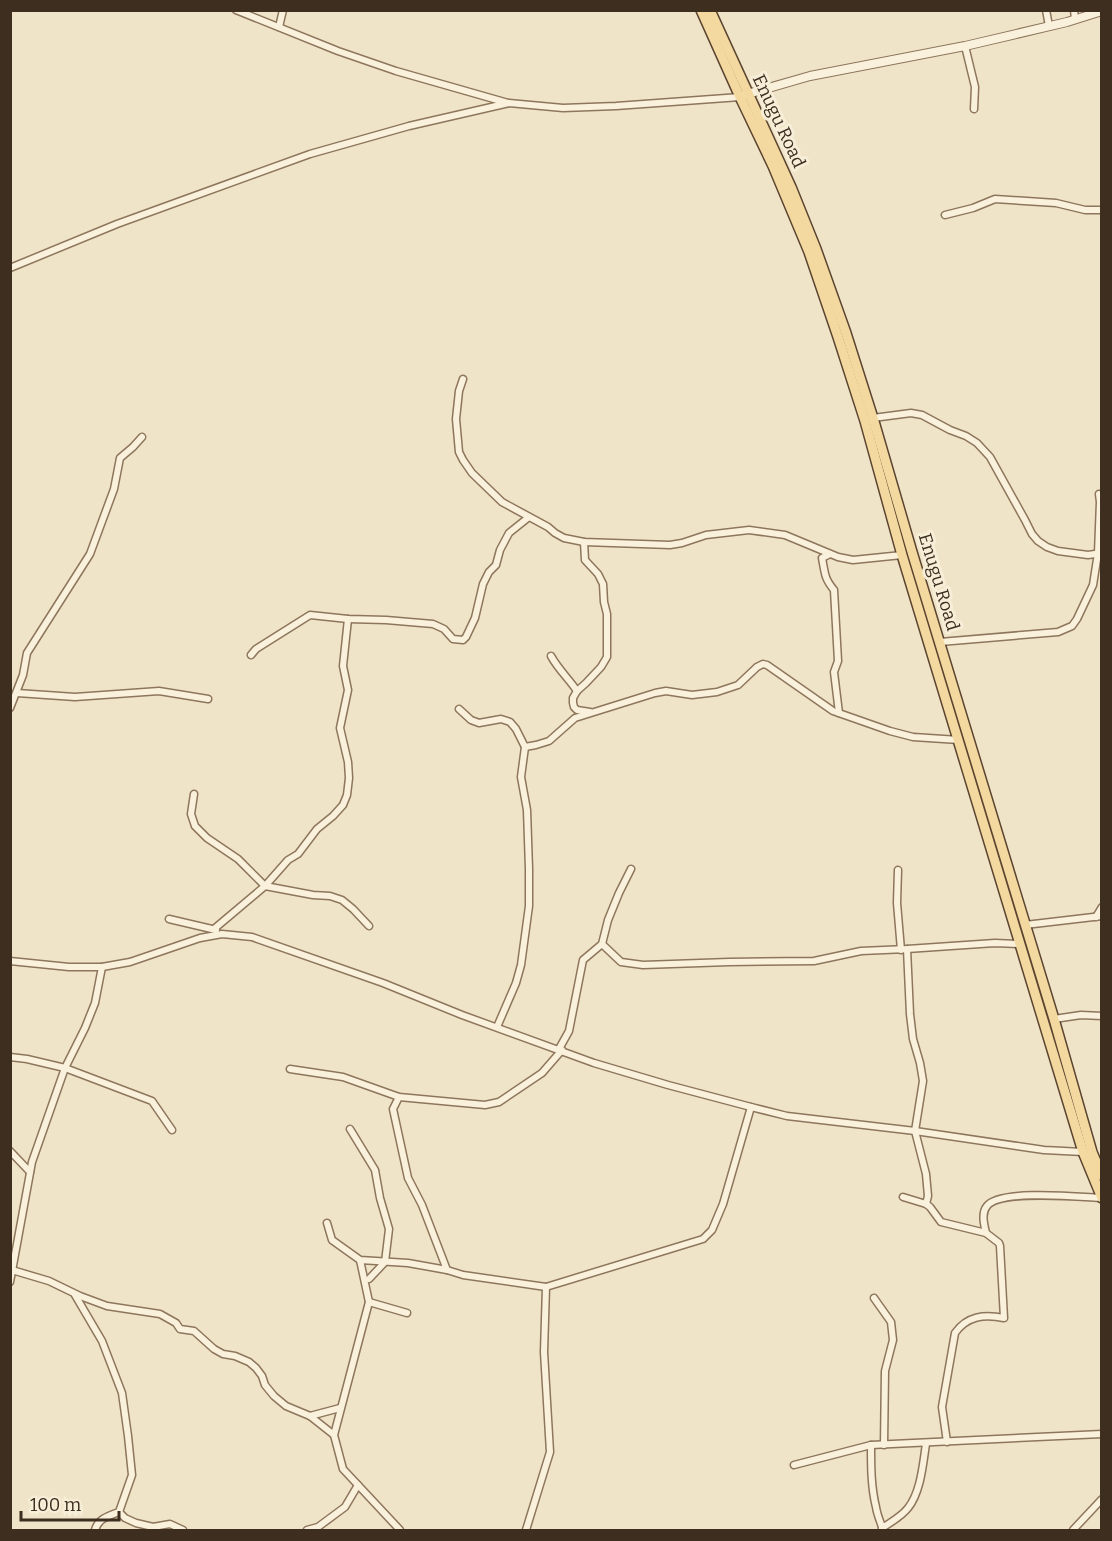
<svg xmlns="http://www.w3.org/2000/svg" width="1112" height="1541" font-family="Bitter,serif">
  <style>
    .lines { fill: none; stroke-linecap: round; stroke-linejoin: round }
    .minor-casing { stroke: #8d765c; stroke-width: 9 }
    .tertiary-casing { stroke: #8d765c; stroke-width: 10 }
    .primary-casing { stroke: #5b4430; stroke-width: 12 }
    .minor { stroke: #faf1dc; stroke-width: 6 }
    .tertiary { stroke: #faf1dc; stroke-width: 8 }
    .primary { stroke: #f3d9a0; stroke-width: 9 }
    .labels { text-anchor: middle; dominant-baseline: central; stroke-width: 6; stroke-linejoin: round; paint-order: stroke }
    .street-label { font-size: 18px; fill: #3d2e20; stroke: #f7eed8 }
  </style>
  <rect width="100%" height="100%" fill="#f0e4c8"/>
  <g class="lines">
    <defs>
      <g id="minor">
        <path d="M236,10L338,51L396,71L508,103"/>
        <path d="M1046,10L1049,26"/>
        <path d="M1074,10L1075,19"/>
        <path d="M279,27L283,10"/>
        <path d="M965,46L975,87L974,109"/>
        <path d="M945,215L973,208L995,199L1056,203L1085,210H1102"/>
        <path d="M10,268L117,224L310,154L409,126L509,103L563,108L616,106L740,97"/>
        <path d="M463,379L459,391L456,419L459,452L463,460L472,473L502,502L548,527L555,533L564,538L584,542L670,545L682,543L706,535L749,530L785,535L838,557L853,560L902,555"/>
        <path d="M873,418L911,413L922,415L950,430L966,436L977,443L990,457L1025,520L1032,534L1038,541L1047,547L1058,551L1088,555L1102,553"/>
        <path d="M584,542L585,560L598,574L603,584L604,602L607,614V657L601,667L586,683L577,691L573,698V703L574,707L577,710L590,712"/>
        <path d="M830,554L822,558C825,573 824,578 834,590L838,661L834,672L839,713"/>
        <path d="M940,642L1058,632L1072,626L1077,619L1093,585L1098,553L1100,502L1099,494"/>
        <path d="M251,655L256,649L310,615L348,619L386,620L433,624L444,629L453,639L463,640L466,637L475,618L483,584L489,572L496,565L500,550L509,533L529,517"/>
        <path d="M551,656C558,669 569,679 577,691"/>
        <path d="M17,693L75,697L159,691L208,699"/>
        <path d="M10,708L23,675L27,653L90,554L114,489L120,458L133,447L142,437"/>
        <path d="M459,709L471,720L479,723L501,719L510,722L516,729L525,747L521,777L527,810L529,869V906L521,965L516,983L497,1027"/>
        <path d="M525,747L536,745L549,741L575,718L655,693L666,691L692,695L717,692L738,685L757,667L763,664L767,665L833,711L890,731L913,737L959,740"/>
        <path d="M194,794L191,814L195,826L207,838L238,859L265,886L313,895L330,896L342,900L353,909L369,926"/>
        <path d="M898,870L897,903L901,950"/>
        <path d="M1096,917L1102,907"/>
        <path d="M169,919L216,930"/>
        <path d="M1025,925L1102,916"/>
        <path d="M214,929L265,886L288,860L298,854L317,829L333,816L343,805L347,795L349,778L348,762L340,728L348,690L343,666L348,619"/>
        <path d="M602,944L621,962L643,965L729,962L814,961L861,951L907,949L995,943L1020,944"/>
        <path d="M907,949L910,1014L913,1039L920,1063L923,1081L915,1131L926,1174L928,1196L926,1204"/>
        <path d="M10,961L69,967H102L130,962L200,938L222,934L252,937L383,983L462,1015L594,1063L668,1085L751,1107L787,1116L915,1131L1044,1150L1083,1152"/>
        <path d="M102,967L95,1003L85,1028L65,1068L152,1101L172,1130"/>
        <path d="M1054,1019L1081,1015L1102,1016"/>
        <path d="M559,1049L569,1031L583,960L602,944L608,920L619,893L631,869"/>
        <path d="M10,1057L27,1059L65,1068L32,1162L10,1282"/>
        <path d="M290,1069L343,1077L399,1097L485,1105L499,1102L542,1073L562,1050"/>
        <path d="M399,1097L393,1109L408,1178L422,1205L447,1270L463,1275L546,1287L703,1239L712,1230L723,1204L751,1107"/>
        <path d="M350,1129L375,1170L380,1198L389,1229L385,1262L369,1279"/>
        <path d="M10,1151L30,1172"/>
        <path d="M903,1197L926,1204L930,1207L941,1222L986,1233L999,1243L1000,1246L1004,1318C984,1314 967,1316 955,1333L942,1407L947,1442"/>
        <path d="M327,1223L332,1240L360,1260L408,1263L447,1270"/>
        <path d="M986,1233C984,1224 981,1213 987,1206C1000,1189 1080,1197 1101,1198"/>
        <path d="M360,1260L369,1302L334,1435L343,1469L400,1530"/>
        <path d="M12,1270L49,1281L80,1296L107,1306L160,1314L176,1323L180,1329L194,1331L214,1349L223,1354L235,1356L249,1362L256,1368L262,1376L265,1385L274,1396L286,1406L310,1416L334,1435"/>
        <path d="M75,1295L102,1341L122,1393L128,1436L132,1475L119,1512C108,1516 98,1519 95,1530"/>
        <path d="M874,1298L891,1322L893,1340L885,1371L884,1445"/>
        <path d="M369,1302L407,1313"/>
        <path d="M310,1416L340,1408"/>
        <path d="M871,1445C871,1466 871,1487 876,1507C877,1515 881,1523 883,1530"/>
        <path d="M794,1465L871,1445L1102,1434"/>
        <path d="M119,1512L125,1518L136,1523L153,1527L170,1524L183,1530"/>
        <path d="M882,1528C891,1522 901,1517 908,1508C921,1492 923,1463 926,1444"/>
        <path d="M307,1530L318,1527L345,1507L358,1485"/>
        <path d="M526,1530L550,1452L544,1352L546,1287"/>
        <path d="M1073,1530L1102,1499"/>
      </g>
      <path id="tertiary" d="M744,95L810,76L965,46L1067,22L1102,11"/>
      <g id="primary">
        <path d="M701,10L740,97L773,166L809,252L838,337L865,421L902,555L1083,1152L1102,1198"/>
        <path d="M710,10L791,187L816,249L846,333L873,418L912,552L1054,1019L1092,1152L1102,1176"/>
      </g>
    </defs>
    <use href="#minor" class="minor-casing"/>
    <use href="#tertiary" class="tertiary-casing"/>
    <use href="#primary" class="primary-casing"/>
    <use href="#minor" class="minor"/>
    <use href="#tertiary" class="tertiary"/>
    <use href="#primary" class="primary"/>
  </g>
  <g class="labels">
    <g class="street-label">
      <text transform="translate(779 121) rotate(65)">Enugu Road</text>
      <text transform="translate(939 582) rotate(73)">Enugu Road</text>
    </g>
  </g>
  <rect width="1112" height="1541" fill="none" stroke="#3d2e20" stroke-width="24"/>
  <path d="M21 1511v9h98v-9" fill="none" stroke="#3d2e20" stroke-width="3"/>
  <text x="30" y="1511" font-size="18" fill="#3d2e20" stroke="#f7eed8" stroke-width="4.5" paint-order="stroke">100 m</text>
</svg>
